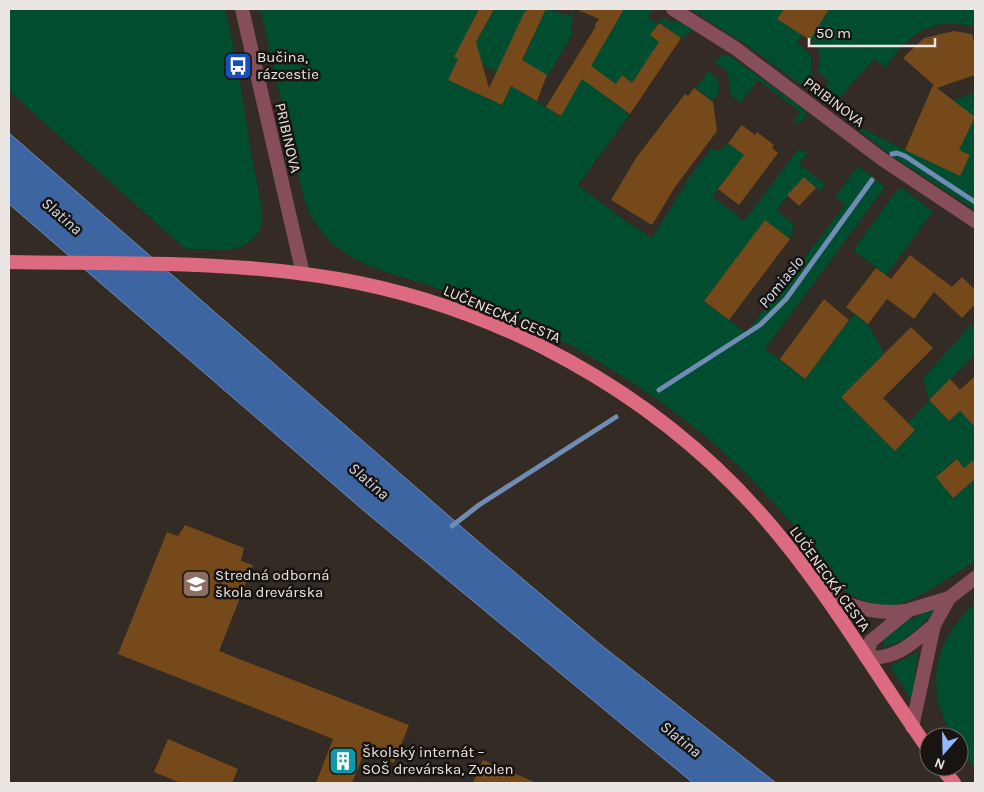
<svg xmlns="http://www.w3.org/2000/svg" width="984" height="792" font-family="Karla,sans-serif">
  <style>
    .green { fill: #004d2f; fill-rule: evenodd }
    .water { fill: #3c65a1; stroke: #708cb4 }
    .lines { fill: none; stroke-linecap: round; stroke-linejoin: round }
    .stream { stroke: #708cb4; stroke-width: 5 }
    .building { fill: #75491a }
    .minor { stroke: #864e58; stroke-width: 14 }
    .tertiary { stroke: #864e58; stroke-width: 14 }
    .primary { stroke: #dc6b81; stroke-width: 14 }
    .labels { text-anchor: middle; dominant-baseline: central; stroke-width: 5; stroke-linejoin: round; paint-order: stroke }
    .poi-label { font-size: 15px; fill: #ebe6e2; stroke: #181411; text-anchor: start }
    .street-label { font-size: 15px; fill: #ebe6e2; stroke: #181411 }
    .water-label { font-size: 16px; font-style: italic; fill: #d2deef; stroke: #181411 }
  </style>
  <rect width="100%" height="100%" fill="#332b24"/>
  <g class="green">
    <path d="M9,9H225L235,53L229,55L232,70L238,69L250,146L262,209V228L250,242L240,247L229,250L185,249L9,91Z"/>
    <path d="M260,9H474L478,10L462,43L464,45L448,80L502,105L546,9L570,16L573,9L571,36L548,76L531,66L517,89L560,116L623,10L620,9L652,10L648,17L658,24L651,35L660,42L632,83L622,75L607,98L630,114L578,185L628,223L652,238L690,176L711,149L723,150L728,143L744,155L712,196L744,221L799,148L807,153L799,164L825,184L820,191L804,177L776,210L794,224L790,239L765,221L704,301L746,333L845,205L835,197L858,166L885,187L765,349L805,379L854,314L868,324L884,353L841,397L895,451L915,430L908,423L929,400L923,378L971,325H975V354L929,400L948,421L960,411L975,427V459L965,469L956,459L936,477L953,498L975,479V561C954,574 919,600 895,605C882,607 867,603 855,597C835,588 824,564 811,548C796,527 778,507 760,488C715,440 661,399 604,365C573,346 539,328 505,314C479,303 453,293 427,285C373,267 330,261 305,203Z"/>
    <path d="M494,9H528L497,72L476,61L473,48Z"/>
    <path d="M690,9H784L777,20L802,33L797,42L811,56L812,82L806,89L748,46Z"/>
    <path d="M822,9L828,11L829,9H975V27C929,16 912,33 885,67L874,59L833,105L820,94L829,82L817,71C822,57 821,50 810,40L813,22Z"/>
    <path d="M663,17L673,23L675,20L694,30L681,38L659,22Z"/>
    <path d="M721,55L730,56L806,111L804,120L797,123L793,122L800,112L758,80L740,103L731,96L728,72L714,62Z"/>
    <path d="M708,71L718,78L719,92L713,101L696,88Z"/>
    <path d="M975,92V210L893,157L840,115L859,127L905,150L962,108L953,101ZM971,124L959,150L970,155L960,176L949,170Z"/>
    <path d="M902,188L933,211L886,275L853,250L897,190Z"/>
    <path d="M975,603V769L959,746V737H953C924,688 933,642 975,603Z"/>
    <path d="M934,608L936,610C925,621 900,649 883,645L884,638L900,625Z"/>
    <path d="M918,652L915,671V700L912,701L890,666Z"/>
  </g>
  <path class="water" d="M9,133L480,543L601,645L776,783H693L363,510L9,204Z"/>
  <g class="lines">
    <g class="stream">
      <path d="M892,154L897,153L905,156L975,202"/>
      <path d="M659,390L760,325L786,299L872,180"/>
      <path d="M452,526L479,505L616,417"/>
    </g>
  </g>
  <g class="building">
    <path d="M479,9H494L476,42L489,88L524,13L528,9H546L522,60L547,75L537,101L511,86L502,105L448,80L458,59L454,57Z"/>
    <path d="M576,9H624L591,66L616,84L622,75L632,83L659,42L650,35L659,23L681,38L630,114L582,79L561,116L546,107L596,26H594L599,19Z"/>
    <path d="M784,9H829L810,40L777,19Z"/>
    <path d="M954,31L972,34L975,46V75L937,88L975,117L959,150L970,155L960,176L905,150L933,85L935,86L903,58L924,38Z"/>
    <path d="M694,88L713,102L717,131L675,187L652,225L611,200L636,158L685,94L688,96Z"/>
    <path d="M742,125L755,135L757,132L774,145L772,148L778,153L739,205L718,189L744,155L728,143Z"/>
    <path d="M804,177L816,188L799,206L787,195Z"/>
    <path d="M765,220L790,239L729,320L704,301Z"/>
    <path d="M910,255L952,287L962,277L975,290V304L962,318L934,292L914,319L887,299L868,324L846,307L876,268L891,279Z"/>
    <path d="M824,299L849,320L805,379L780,359Z"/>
    <path d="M911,327L933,348L883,398L915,430L895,451L841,397Z"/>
    <path d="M975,376V427L960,411L949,421L929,400L950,379L960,390Z"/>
    <path d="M957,459L964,468L975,459V479L953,498L936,477Z"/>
    <path d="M185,525L244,548L241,561L253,565L219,651L409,725L394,763L365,751L352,783H316L333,739L118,654L167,532L178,536Z"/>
    <path d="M168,739L238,769L232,783H181L154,772Z"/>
    <path d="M483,760L537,783H473Z"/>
  </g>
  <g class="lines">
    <g class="minor">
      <path d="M242,9L303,274"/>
      <path d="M673,9L735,48L882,159L975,221"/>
    </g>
    <g class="tertiary">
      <path d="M827,598C854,606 876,615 905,611"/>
      <path d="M934,625C914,642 895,661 866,657L871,641L909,610L949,598L975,578"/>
      <path d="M912,727L934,625L949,598"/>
    </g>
    <g class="primary">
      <path d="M9,262C118,264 230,260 338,279C498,307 652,391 760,513C825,586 873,671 929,750"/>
      <path d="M941,767L954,783"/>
    </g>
  </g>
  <defs>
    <symbol id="bus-square" viewBox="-11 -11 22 22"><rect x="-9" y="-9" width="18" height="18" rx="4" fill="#1a4fb4" stroke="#181411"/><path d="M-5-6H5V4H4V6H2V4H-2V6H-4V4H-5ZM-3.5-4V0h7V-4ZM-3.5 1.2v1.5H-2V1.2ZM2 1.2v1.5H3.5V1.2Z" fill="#fff"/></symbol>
    <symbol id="school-square" viewBox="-11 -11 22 22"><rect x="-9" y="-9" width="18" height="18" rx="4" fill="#8d6e63" stroke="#181411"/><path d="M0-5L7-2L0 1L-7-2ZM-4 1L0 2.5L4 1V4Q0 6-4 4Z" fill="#fff"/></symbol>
    <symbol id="building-square" viewBox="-11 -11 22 22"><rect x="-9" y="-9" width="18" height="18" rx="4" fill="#0f9aa8" stroke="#181411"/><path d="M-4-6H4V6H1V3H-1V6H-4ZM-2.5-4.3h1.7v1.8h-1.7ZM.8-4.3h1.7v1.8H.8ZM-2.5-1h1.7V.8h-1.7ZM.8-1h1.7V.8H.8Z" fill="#fff"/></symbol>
  </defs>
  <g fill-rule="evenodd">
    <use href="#bus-square" x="222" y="50" width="32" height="32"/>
    <use href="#school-square" x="180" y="568" width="32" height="32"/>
    <use href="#building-square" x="327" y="745" width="32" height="32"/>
  </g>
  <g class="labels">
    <g class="poi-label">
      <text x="257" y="57">Bučina,<tspan x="257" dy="17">rázcestie</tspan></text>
      <text x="215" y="575">Stredná odborná<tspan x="215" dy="17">škola drevárska</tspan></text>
      <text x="362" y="752">Školský internát –<tspan x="362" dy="17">SOŠ drevárska, Zvolen</tspan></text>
    </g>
    <g class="street-label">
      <text transform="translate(834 102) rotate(37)">PRIBINOVA</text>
      <text transform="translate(288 138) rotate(77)">PRIBINOVA</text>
      <text transform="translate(502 314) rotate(23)">LUČENECKÁ CESTA</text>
      <text transform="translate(830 579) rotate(54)">LUČENECKÁ CESTA</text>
    </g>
    <g class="water-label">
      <text transform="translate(62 216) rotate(41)">Slatina</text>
      <text transform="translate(781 282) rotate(-51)">Pomiaslo</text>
      <text transform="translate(369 481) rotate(41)">Slatina</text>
      <text transform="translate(681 739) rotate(39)">Slatina</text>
    </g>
  </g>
  <rect width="984" height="792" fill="none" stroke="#ebe6e2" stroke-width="20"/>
  <g transform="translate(944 752) rotate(200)"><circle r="24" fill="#181411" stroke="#6c6865"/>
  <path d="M0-4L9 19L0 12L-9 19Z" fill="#8eb9fc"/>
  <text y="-8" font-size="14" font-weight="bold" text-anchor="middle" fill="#ebe6e2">N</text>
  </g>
  <path d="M809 38v8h126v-8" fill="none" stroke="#ebe6e2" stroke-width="2.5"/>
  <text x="816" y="38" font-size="15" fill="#ebe6e2" stroke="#181411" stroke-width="4" paint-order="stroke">50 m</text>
</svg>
